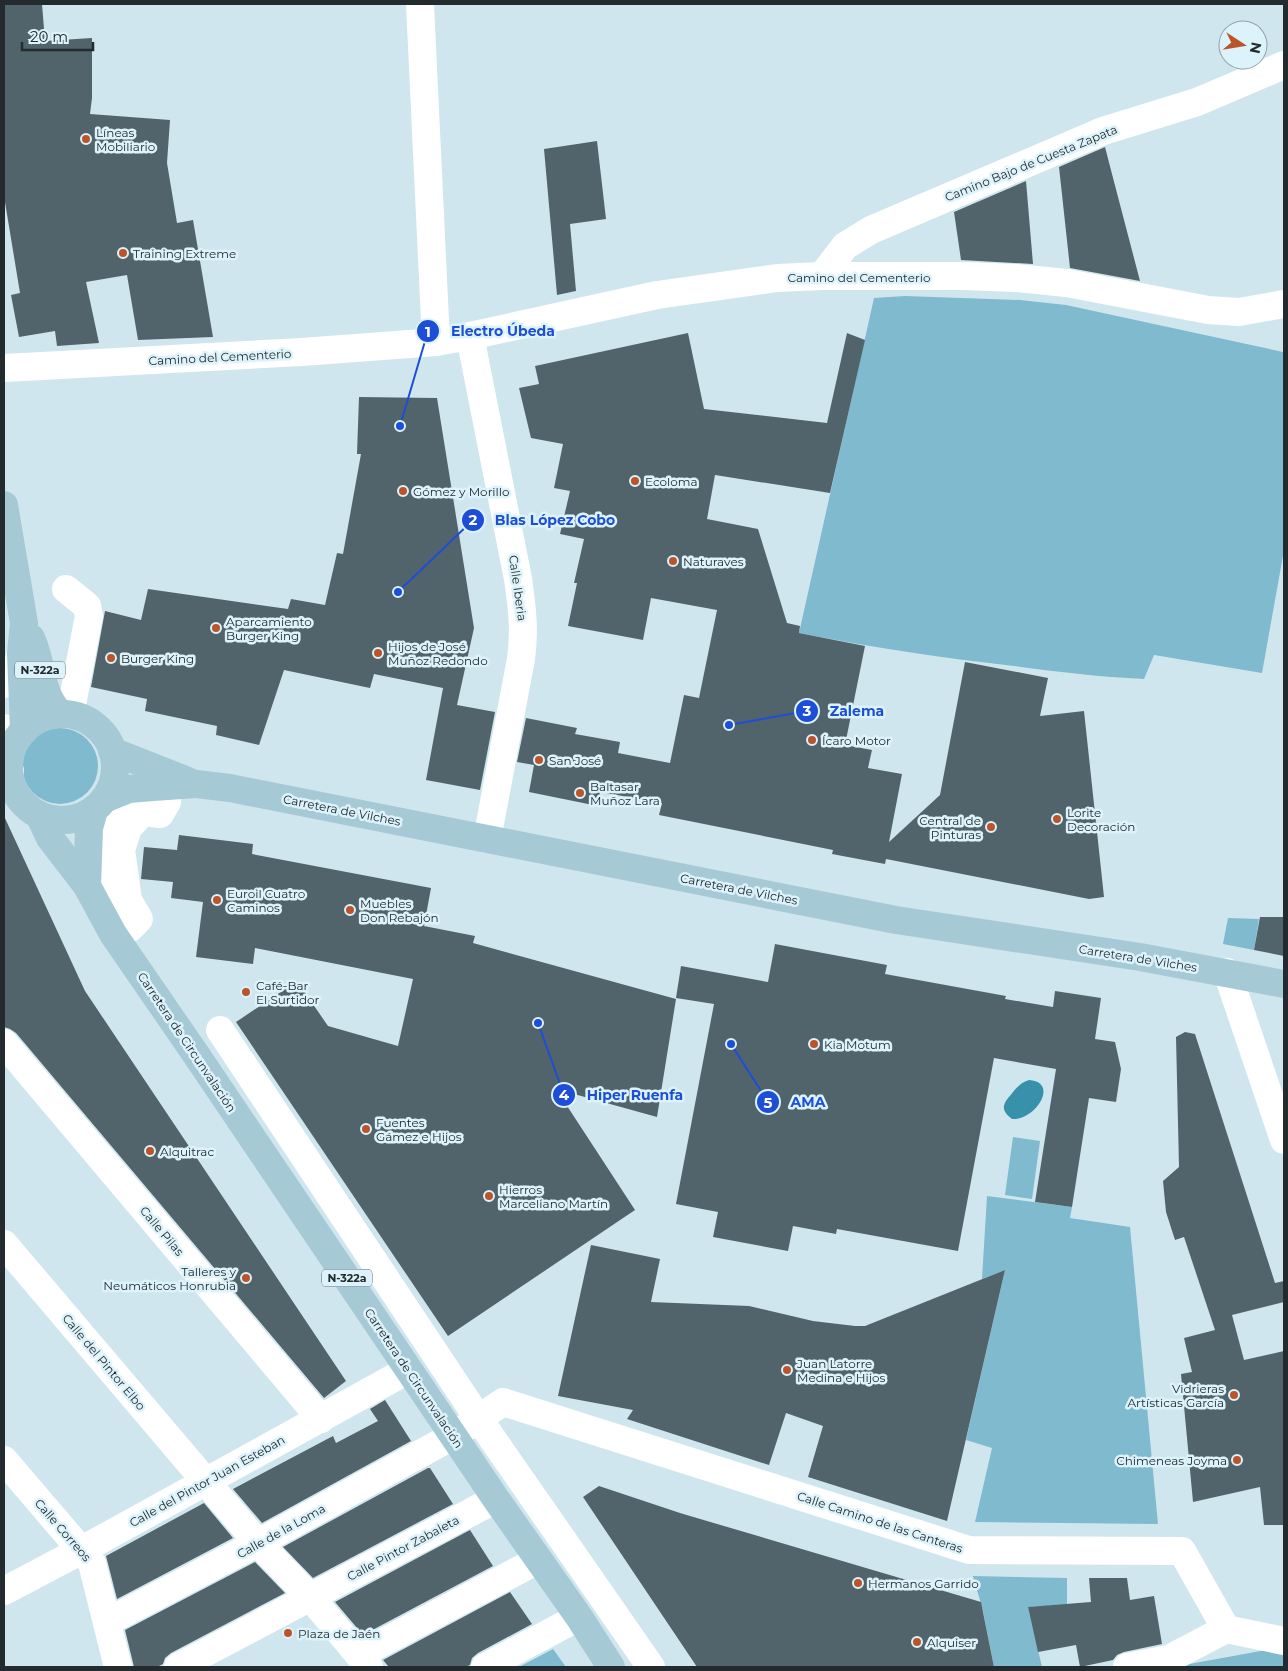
<svg xmlns="http://www.w3.org/2000/svg" width="1288" height="1671" font-family="Montserrat,sans-serif">
  <style>
    .green { fill: #7fbace }
    .water { fill: #3891ab }
    .building { fill: #51646b }
    .lines { fill: none; stroke-linecap: round; stroke-linejoin: round }
    .minor { stroke: #fff; stroke-width: 28 }
    .major { stroke: #a6cad5; stroke-width: 28 }
    .poi-dot { fill: #bb542a; stroke: #ddf3fb; stroke-width: 2 }
    .labels { text-anchor: middle; dominant-baseline: central; stroke-width: 5; stroke-linejoin: round; paint-order: stroke }
    .shield { fill: #ddf3fb; stroke: #5b676c; stroke-width: 1 }
    .shield-label { font-size: 11px; font-weight: bold; fill: #232b2e }
    .poi-label { font-size: 12px; fill: #232b2e; stroke: #ddf3fb; text-anchor: start }
    .street-label { font-size: 12px; fill: #232b2e; stroke: #ddf3fb }
    .leader { fill: none; stroke: #1d4ed8; stroke-width: 2 }
    .callout-dot { fill: #1d4ed8; stroke: #ddf3fb; stroke-width: 2 }
    .mark-label { font-size: 15px; text-anchor: middle; font-weight: bold; fill: #fff }
    .callout-label { font-size: 14px; text-anchor: middle; font-weight: bold; fill: #1d4ed8; stroke: #ddf3fb; stroke-width: 5; stroke-linejoin: round; paint-order: stroke }
  </style>
  <rect width="100%" height="100%" fill="#d0e6ee"/>
  <g class="green">
    <path d="M905,296L1020,300L1066,305L1283,352L1284,346V550L1262,673L1154,655L1144,679C1100,677 1058,672 1014,666C942,658 870,647 799,633L874,298Z"/>
    <circle cx="60" cy="766" r="38"/>
    <path d="M1228,918L1259,919L1254,950L1223,944Z"/>
    <path d="M1013,1137L1040,1141L1032,1199L1005,1195Z"/>
    <path d="M987,1196L1072,1207L1070,1218L1130,1227L1158,1524L975,1522L992,1448L966,1440L1005,1270L982,1279Z"/>
    <path d="M973,1576L1067,1578V1605L1028,1607L1042,1667H994L983,1611Z"/>
    <path d="M553,1649L566,1667H519Z"/>
    <path d="M1266,1650L1284,1654V1667H1173Z"/>
  </g>
  <path class="water" d="M1029,1080C1060,1082 1035,1121 1012,1119C997,1108 1006,1101 1013,1092C1018,1086 1022,1082 1029,1080Z"/>
  <g class="building">
    <path d="M4,4H42L45,41L92,38V98L90,114L170,120L167,163L177,223L193,220L213,337L138,340L127,275L86,282L99,343L57,346L55,331L19,337L11,295L20,293L4,196Z"/>
    <path d="M597,141L606,219L570,224L576,291L557,295L544,149Z"/>
    <path d="M1105,147L1112,174L1140,281L1070,268L1059,167Z"/>
    <path d="M1026,181L1033,264L961,260L954,212Z"/>
    <path d="M688,333L704,409L827,423L847,333L865,340L830,493L715,475L707,519L758,529L787,623L800,626L799,633L865,646L845,745L872,750L868,768L902,774L889,842L940,795L965,662L1048,678L1040,716L1084,711L1104,897L1089,899L886,859L885,864L832,854L833,850L659,815L662,803L600,792L598,806L529,792L534,765L517,762L526,718L577,728L575,734L620,742L618,753L670,763L684,695L699,698L717,610L651,598L643,640L568,626L577,583H574L584,539L560,534L570,491L554,488L563,444L531,438L519,388L539,384L535,366Z"/>
    <path d="M359,397L437,398L474,628L457,705L495,712L480,790L426,780L443,688L374,674L370,688L284,670L259,745L216,735L217,726L145,711L147,699L91,687L105,611L141,620L148,589L288,609L291,599L325,605L337,553L343,554L361,454H357Z"/>
    <path d="M4,816L85,991L346,1381L324,1398L16,1033L10,1029L4,1027Z"/>
    <path d="M179,835L253,844L252,854L431,888L424,926L475,936L473,943L676,999L657,1117L556,1089L635,1210L448,1336L236,1022L297,981L328,1026L398,1046L413,979L255,948L253,964L196,957L203,902L171,898L173,882L141,879L144,847L177,850Z"/>
    <path d="M1260,917H1284V956L1254,950Z"/>
    <path d="M775,944L887,965L885,974L1006,996L1005,999L1053,1007L1055,991L1101,998L1095,1039L1115,1042L1121,1069L1116,1102L1089,1098L1072,1207L1035,1202L1056,1069L994,1058L958,1251L837,1229L836,1234L793,1226L788,1251L713,1237L718,1212L676,1204L714,1004L676,998L681,966L768,982Z"/>
    <path d="M1185,1032L1195,1034L1275,1283L1284,1281V1302L1232,1315L1244,1360L1284,1351V1525H1264L1260,1487L1193,1502L1181,1374L1192,1372L1184,1338L1215,1330L1184,1237L1175,1240L1166,1212L1163,1181L1179,1167L1176,1037Z"/>
    <path d="M591,1245L660,1259L651,1302L749,1306L813,1321L855,1326H865L1005,1270L947,1521L808,1477L823,1426L786,1413L769,1465L627,1419L633,1410L558,1396Z"/>
    <path d="M385,1400L411,1441L262,1523L233,1489L333,1436L336,1443L378,1421L370,1409Z"/>
    <path d="M428,1468H430L453,1504L313,1578L283,1547Z"/>
    <path d="M599,1486L680,1513L981,1602L994,1667H697L583,1497Z"/>
    <path d="M204,1503L233,1538L117,1599L106,1556Z"/>
    <path d="M470,1530L493,1566L363,1635L335,1602Z"/>
    <path d="M255,1562L285,1593L171,1653L165,1658L163,1664L157,1667H134L125,1630Z"/>
    <path d="M1089,1578H1127L1130,1600L1154,1596L1162,1644L1124,1652L1117,1655L1113,1660L1080,1667L1076,1645L1038,1652L1028,1607L1091,1602Z"/>
    <path d="M510,1592L532,1624L478,1653L472,1658L470,1665L465,1667H389L383,1660Z"/>
  </g>
  <g class="lines">
    <g class="minor">
      <path d="M420,4L436,342"/>
      <path d="M822,276L845,246L871,230L1103,131L1197,102L1284,65"/>
      <path d="M470,336L518,579C522,606 525,631 521,659L487,839"/>
      <path d="M4,368L302,352L436,342L470,336L657,295L777,278L822,276H963L1016,278L1067,283L1208,310L1239,312L1284,304"/>
      <path d="M66,589L87,606L89,616L70,715"/>
      <path d="M4,684L16,669L21,653"/>
      <path d="M4,728L19,736"/>
      <path d="M4,764L10,771"/>
      <path d="M139,799L167,802L160,814L145,812L139,816L128,828L121,850L128,900L139,919L130,928C122,911 112,894 105,876C94,843 100,807 139,799Z"/>
      <path d="M1227,972L1284,1140"/>
      <path d="M220,1030L478,1418L651,1667"/>
      <path d="M4,1043L321,1419"/>
      <path d="M4,1244L258,1543L311,1598L369,1667"/>
      <path d="M4,1460L92,1563L118,1667"/>
      <path d="M4,1591L80,1551L408,1370"/>
      <path d="M107,1622L258,1543L429,1449L453,1436L503,1402L969,1550L1182,1551L1226,1629L1284,1641"/>
      <path d="M359,1655L538,1560"/>
      <path d="M178,1667L496,1499"/>
      <path d="M485,1667L579,1617"/>
      <path d="M1127,1667L1169,1659L1226,1629"/>
    </g>
    <g class="major">
      <path d="M4,505L24,623L21,653L24,731"/>
      <path d="M31,638C44,666 38,689 60,714"/>
      <circle cx="62" cy="767" r="53"/>
      <path d="M112,751L188,781"/>
      <path d="M104,799L129,789L153,787L196,784L230,788L896,920L1140,957L1284,984"/>
      <path d="M39,815L50,838L87,886L113,934L197,1056L496,1499L579,1617L611,1667"/>
      <path d="M87,886L89,828L94,810"/>
    </g>
  </g>
  <g class="poi-dot">
    <circle cx="86" cy="139" r="5"/>
    <circle cx="123" cy="253" r="5"/>
    <circle cx="635" cy="481" r="5"/>
    <circle cx="403" cy="491" r="5"/>
    <circle cx="673" cy="561" r="5"/>
    <circle cx="216" cy="628" r="5"/>
    <circle cx="378" cy="653" r="5"/>
    <circle cx="111" cy="658" r="5"/>
    <circle cx="812" cy="740" r="5"/>
    <circle cx="539" cy="760" r="5"/>
    <circle cx="580" cy="793" r="5"/>
    <circle cx="1057" cy="819" r="5"/>
    <circle cx="991" cy="827" r="5"/>
    <circle cx="217" cy="900" r="5"/>
    <circle cx="350" cy="910" r="5"/>
    <circle cx="246" cy="992" r="5"/>
    <circle cx="814" cy="1044" r="5"/>
    <circle cx="366" cy="1129" r="5"/>
    <circle cx="150" cy="1151" r="5"/>
    <circle cx="489" cy="1196" r="5"/>
    <circle cx="246" cy="1278" r="5"/>
    <circle cx="787" cy="1370" r="5"/>
    <circle cx="1234" cy="1395" r="5"/>
    <circle cx="1237" cy="1460" r="5"/>
    <circle cx="858" cy="1583" r="5"/>
    <circle cx="288" cy="1633" r="5"/>
    <circle cx="917" cy="1642" r="5"/>
  </g>
  <g class="labels">
    <g class="shield">
      <rect x="15" y="661.5" width="50" height="17" rx="4"/>
      <rect x="322" y="1269.5" width="50" height="17" rx="4"/>
    </g>
    <g class="shield-label">
      <text x="40" y="670">N-322a</text>
      <text x="347" y="1278">N-322a</text>
    </g>
    <g class="poi-label">
      <text x="96" y="132">Líneas<tspan x="96" dy="14">Mobiliario</tspan></text>
      <text x="133" y="253">Training Extreme</text>
      <text x="645" y="481">Ecoloma</text>
      <text x="413" y="491">Gómez y Morillo</text>
      <text x="683" y="561">Naturaves</text>
      <text x="226" y="621">Aparcamiento<tspan x="226" dy="14">Burger King</tspan></text>
      <text x="388" y="646">Hijos de José<tspan x="388" dy="14">Muñoz Redondo</tspan></text>
      <text x="121" y="658">Burger King</text>
      <text x="822" y="740">Ícaro Motor</text>
      <text x="549" y="760">San José</text>
      <text x="590" y="786">Baltasar<tspan x="590" dy="14">Muñoz Lara</tspan></text>
      <text x="1067" y="812">Lorite<tspan x="1067" dy="14">Decoración</tspan></text>
      <text x="981" y="820" text-anchor="end">Central de<tspan x="981" dy="14">Pinturas</tspan></text>
      <text x="227" y="893">Euroil Cuatro<tspan x="227" dy="14">Caminos</tspan></text>
      <text x="360" y="903">Muebles<tspan x="360" dy="14">Don Rebajón</tspan></text>
      <text x="256" y="985">Café-Bar<tspan x="256" dy="14">El Surtidor</tspan></text>
      <text x="824" y="1044">Kia Motum</text>
      <text x="376" y="1122">Fuentes<tspan x="376" dy="14">Gámez e Hijos</tspan></text>
      <text x="160" y="1151">Alquitrac</text>
      <text x="499" y="1189">Hierros<tspan x="499" dy="14">Marceliano Martín</tspan></text>
      <text x="236" y="1271" text-anchor="end">Talleres y<tspan x="236" dy="14">Neumáticos Honrubia</tspan></text>
      <text x="797" y="1363">Juan Latorre<tspan x="797" dy="14">Medina e Hijos</tspan></text>
      <text x="1224" y="1388" text-anchor="end">Vidrieras<tspan x="1224" dy="14">Artísticas García</tspan></text>
      <text x="1227" y="1460" text-anchor="end">Chimeneas Joyma</text>
      <text x="868" y="1583">Hermanos Garrido</text>
      <text x="298" y="1633">Plaza de Jaén</text>
      <text x="927" y="1642">Alquiser</text>
    </g>
    <g class="street-label">
      <text transform="translate(1031 163) rotate(-22)">Camino Bajo de Cuesta Zapata</text>
      <text x="859" y="277">Camino del Cementerio</text>
      <text transform="translate(220 357) rotate(-3)">Camino del Cementerio</text>
      <text transform="translate(518 588) rotate(82)">Calle Iberia</text>
      <text transform="translate(342 810) rotate(11)">Carretera de Vilches</text>
      <text transform="translate(739 889) rotate(11)">Carretera de Vilches</text>
      <text transform="translate(1138 958) rotate(9)">Carretera de Vilches</text>
      <text transform="translate(187 1042) rotate(56)">Carretera de Circunvalación</text>
      <text transform="translate(162 1231) rotate(50)">Calle Pilas</text>
      <text transform="translate(104 1362) rotate(50)">Calle del Pintor Elbo</text>
      <text transform="translate(414 1378) rotate(56)">Carretera de Circunvalación</text>
      <text transform="translate(207 1481) rotate(-29)">Calle del Pintor Juan Esteban</text>
      <text transform="translate(880 1522) rotate(18)">Calle Camino de las Canteras</text>
      <text transform="translate(63 1530) rotate(49)">Calle Correos</text>
      <text transform="translate(281 1531) rotate(-29)">Calle de la Loma</text>
      <text transform="translate(403 1548) rotate(-28)">Calle Pintor Zabaleta</text>
    </g>
  </g>
  <path class="leader" d="M400 426L428 331M398 592L473 520M729 725L807 711M538 1023L564 1095M731 1044L768 1102"/>
  <g class="callout-dot">
    <circle cx="400" cy="426" r="5"/>
    <circle cx="398" cy="592" r="5"/>
    <circle cx="729" cy="725" r="5"/>
    <circle cx="538" cy="1023" r="5"/>
    <circle cx="731" cy="1044" r="5"/>
    <circle cx="428" cy="331" r="12"/>
    <circle cx="473" cy="520" r="12"/>
    <circle cx="807" cy="711" r="12"/>
    <circle cx="564" cy="1095" r="12"/>
    <circle cx="768" cy="1102" r="12"/>
  </g>
  <g class="mark-label">
    <text x="428" y="337">1</text>
    <text x="473" y="525">2</text>
    <text x="807" y="716">3</text>
    <text x="564" y="1100">4</text>
    <text x="768" y="1108">5</text>
  </g>
  <g class="callout-label">
    <text x="503" y="336">Electro Úbeda</text>
    <text x="555" y="525">Blas López Cobo</text>
    <text x="857" y="716">Zalema</text>
    <text x="635" y="1100">Hiper Ruenfa</text>
    <text x="808" y="1107">AMA</text>
  </g>
  <rect width="1288" height="1671" fill="none" stroke="#232b2e" stroke-width="10"/>
  <g transform="translate(1243 45) rotate(102)"><circle r="24" fill="#ddf3fb" stroke="#93a3a9"/>
  <path d="M0-4L9 19L0 12L-9 19Z" fill="#bb542a"/>
  <text y="-8" font-size="14" font-weight="bold" text-anchor="middle" fill="#232b2e">N</text>
  </g>
  <path d="M22 42v8h71v-8" fill="none" stroke="#232b2e" stroke-width="2.5"/>
  <text x="30" y="42" font-size="15" fill="#232b2e" stroke="#ddf3fb" stroke-width="4" paint-order="stroke">20 m</text>
</svg>
